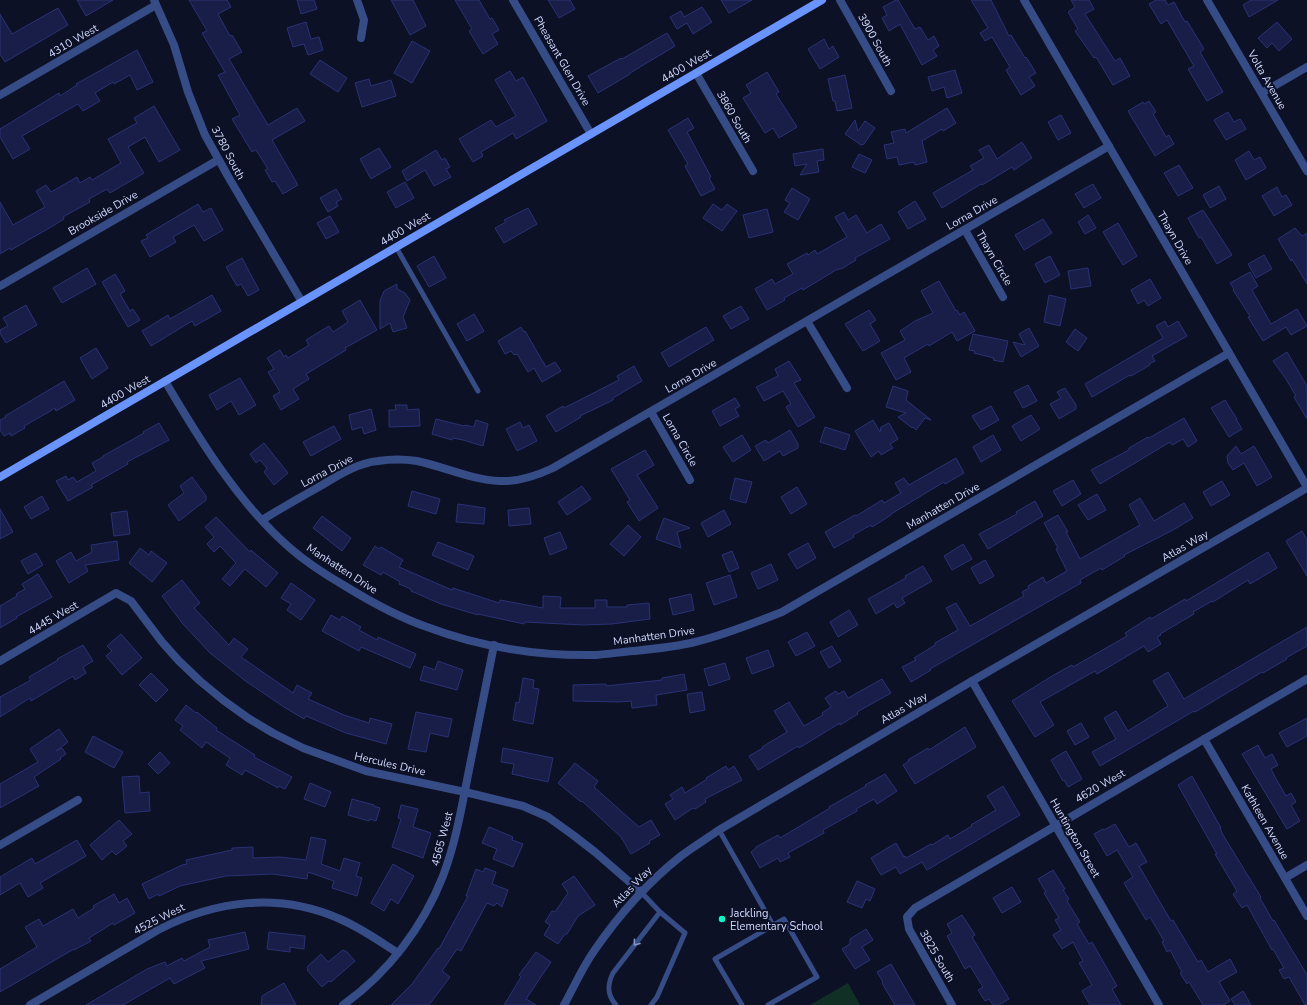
<svg xmlns="http://www.w3.org/2000/svg" width="1307" height="1005" font-family="'Nunito Sans',sans-serif">
  <style>
    .green { fill: #103025 }
    .building { fill: #191e48; stroke: #293275 }
    .lines { fill: none; stroke-linecap: round; stroke-linejoin: round }
    .lane { stroke: #364c87; stroke-width: 5 }
    .street { stroke: #364c87; stroke-width: 8 }
    .secondary { stroke: #6994ff; stroke-width: 8 }
    .oneway { stroke: #8494c3 }
    .poi-dot { fill: #00fdc7; stroke: #0d1126; stroke-width: 1.5 }
    .labels { text-anchor: middle; dominant-baseline: central; stroke-width: 4; stroke-linejoin: round; paint-order: stroke }
    .street-label { font-size: 11px; fill: #d2dbff; stroke: #0d1126 }
    .poi-label { font-size: 11px; fill: #d2dbff; stroke: #0d1126; text-anchor: start }
  </style>
  <rect width="100%" height="100%" fill="#0d1126"/>
  <path class="green" d="M848,983L860,1005H810Z"/>
  <g class="building">
    <path d="M77,0H113L86,16Z"/>
    <path d="M189,0H227L231,7L218,14L230,36L232,35L242,52L229,59L268,125L297,108L305,121L272,140L298,185L283,194L275,181L272,182L265,170L268,169L256,150L252,152L232,119L240,115L218,75L225,72L202,33L207,31Z"/>
    <path d="M297,0H314L317,9L301,14Z"/>
    <path d="M391,0H413L426,26L410,35Z"/>
    <path d="M455,0H479L490,19L492,18L499,30L492,34L498,44L483,54L469,31L472,29Z"/>
    <path d="M548,0H570L575,9L559,18Z"/>
    <path d="M721,0H752L729,13Z"/>
    <path d="M896,0H898L915,29L920,27L928,40L934,36L939,46L933,50L937,56L922,65L900,24L889,31L882,18L887,15L883,7Z"/>
    <path d="M971,0H991L1009,36L1011,35L1025,58L1026,57L1036,73L1029,77L1035,86L1021,95L1006,70L1010,67L992,37L985,41L980,33L988,28Z"/>
    <path d="M1071,0H1089L1094,9L1085,14L1115,61L1120,58L1130,76L1113,85L1096,57L1094,58L1075,31L1078,29L1068,12L1075,7Z"/>
    <path d="M1156,0H1165L1168,5L1174,2L1185,22L1187,21L1204,49L1200,52L1223,92L1207,101L1188,69L1194,66L1167,20L1161,24L1149,4Z"/>
    <path d="M1251,0H1278L1249,17L1243,5Z"/>
    <path d="M702,7L712,22L693,34L687,23L677,29L670,17L681,11L684,17Z"/>
    <path d="M58,8L68,25L5,62L0,54V14L12,34Z"/>
    <path d="M306,22L311,39L319,37L323,50L308,55L304,44L293,47L287,28Z"/>
    <path d="M1277,22L1292,39L1279,51L1272,43L1267,48L1258,38Z"/>
    <path d="M667,33L675,46L630,73V74L598,93L588,76L621,58L622,59Z"/>
    <path d="M824,39L829,49L833,46L839,57L820,69L808,49Z"/>
    <path d="M412,41L430,51L412,83L394,73Z"/>
    <path d="M137,50L153,82L137,90L130,75L114,84L113,82L95,93L100,101L83,111L78,104L22,136L30,149L13,159L0,137V129L59,93L60,96L77,85L76,84Z"/>
    <path d="M320,60L347,78L338,92L310,74Z"/>
    <path d="M955,70L962,93L947,98L944,87L932,91L928,77Z"/>
    <path d="M510,71L516,81L523,77L547,121L516,139L513,133L481,152L483,156L473,162L459,139L491,120L496,127L516,116L495,80Z"/>
    <path d="M767,72L779,92L776,94L797,127L779,138L773,128L765,133L743,98L751,93L746,85Z"/>
    <path d="M845,75L852,108L837,111L835,101H833L828,79Z"/>
    <path d="M369,79L371,86L391,80L396,96L362,107L355,83Z"/>
    <path d="M1149,101L1156,112L1153,114L1166,137L1169,135L1174,144L1155,156L1128,111L1143,102L1144,104Z"/>
    <path d="M154,106L180,150L159,162L145,137L128,147L144,173L110,193L107,189L89,199L90,202L63,217L64,219L51,227L11,250L10,248L0,254V202L13,225L45,207L36,191L46,185L51,192L77,177L80,183L90,177L92,180L121,163L108,139L137,123L134,118Z"/>
    <path d="M947,108L956,123L943,131L942,129L922,141L927,162L915,165L914,162L899,165L897,157L887,159L884,145L894,143L891,132L905,129L906,133Z"/>
    <path d="M1228,112L1234,122L1240,119L1246,129L1226,140L1214,120Z"/>
    <path d="M1061,115L1071,133L1058,140L1048,122Z"/>
    <path d="M688,118L694,128L687,132L711,177L709,178L715,189L701,196L685,166L688,164L668,130Z"/>
    <path d="M855,120L858,131L865,121L875,128L864,144L861,145L845,134Z"/>
    <path d="M1022,142L1032,158L1014,170L1012,167L982,185L981,184L942,208L933,193L973,170L970,166L984,158L979,150L989,145L997,159Z"/>
    <path d="M379,148L391,167L371,179L360,159Z"/>
    <path d="M823,149L824,160L817,161L819,172L800,175L807,164L795,166L793,154Z"/>
    <path d="M436,150L442,160L445,158L450,167L446,169L451,177L434,186L425,170L407,181L402,171Z"/>
    <path d="M1249,151L1254,160L1260,157L1266,168L1246,180L1235,160Z"/>
    <path d="M859,154L872,160L865,173L852,167Z"/>
    <path d="M1179,165L1193,188L1178,196L1164,173Z"/>
    <path d="M405,182L414,198L396,208L387,192Z"/>
    <path d="M1093,184L1101,198L1084,208L1075,194Z"/>
    <path d="M1219,186L1226,199L1210,208L1203,195Z"/>
    <path d="M1277,187L1282,197L1286,195L1292,205L1274,216L1262,196Z"/>
    <path d="M792,188L810,199L798,220L784,212L790,203L785,200Z"/>
    <path d="M336,189L342,199L336,202L338,206L328,212L320,198Z"/>
    <path d="M915,201L926,219L908,229L898,212Z"/>
    <path d="M198,204L203,212L211,208L223,230L204,241L194,225L173,237L176,242L150,257L141,241L148,238L146,235Z"/>
    <path d="M713,204L722,210L727,204L737,211L722,231L703,218Z"/>
    <path d="M528,208L537,224L504,243L495,228L506,222L504,220Z"/>
    <path d="M767,209L773,232L749,238L743,215Z"/>
    <path d="M1203,210L1232,255L1217,264L1201,237L1199,238L1188,218Z"/>
    <path d="M844,212L848,220L856,215L867,233L881,224L890,239L855,258L856,260L843,268L836,270L803,290L802,288L784,298L785,300L767,310L755,289L772,279L775,284L793,274L787,264L807,253L808,255L815,250L817,254L847,237L835,217Z"/>
    <path d="M1088,215L1096,228L1085,234L1078,222Z"/>
    <path d="M330,216L339,232L326,239L317,223Z"/>
    <path d="M1043,219L1052,233L1024,250L1015,235Z"/>
    <path d="M1118,223L1137,256L1123,265L1103,232Z"/>
    <path d="M1295,228L1302,236L1307,233V284L1292,259L1291,261L1278,239Z"/>
    <path d="M1264,255L1272,269L1256,278L1248,264Z"/>
    <path d="M434,256L446,278L429,287L417,266Z"/>
    <path d="M1050,256L1060,275L1045,283L1035,264Z"/>
    <path d="M242,258L259,290L248,296L241,284L237,286L226,267Z"/>
    <path d="M87,268L96,284L62,303L53,288Z"/>
    <path d="M1088,268L1091,286L1071,289L1068,271Z"/>
    <path d="M1250,272L1258,286L1252,290L1271,324L1297,309L1307,326L1291,335L1286,327L1263,341L1248,317L1250,316L1233,290L1234,289L1230,283Z"/>
    <path d="M115,274L125,291L120,294L130,311L133,309L140,320L128,327L102,282Z"/>
    <path d="M1150,279L1161,298L1148,306L1144,300L1138,304L1131,290Z"/>
    <path d="M939,281L956,311L957,310L960,315L964,312L975,331L957,341L952,332L929,346L928,344L904,358L911,372L896,380L881,353L905,340L900,331L915,321L933,313L921,291Z"/>
    <path d="M397,284V289L405,293L410,300L403,317L407,328L393,332L390,323L380,329V301L384,291Z"/>
    <path d="M212,295L221,311L195,326L192,321L151,346L142,331L168,315L170,319Z"/>
    <path d="M1049,295L1066,299L1060,326L1044,322Z"/>
    <path d="M360,300L377,330L345,348L346,350L306,374L309,379L293,389L299,399L281,410L273,396L280,392L268,372L274,369L267,358L280,350L284,357L286,355L288,358L309,345L306,340L329,326L333,332L348,322L342,311Z"/>
    <path d="M26,305L37,325L6,343L0,333V330L8,326L3,318Z"/>
    <path d="M741,306L749,319L731,329L723,316Z"/>
    <path d="M869,310L876,320L870,324L880,341L863,351L845,324Z"/>
    <path d="M474,314L484,331L467,341L457,324Z"/>
    <path d="M1165,321L1168,327L1178,321L1187,336L1152,356L1155,361L1149,364L1150,365L1131,376L1130,375L1092,397L1085,384L1163,338L1156,326Z"/>
    <path d="M521,327L524,332L525,331L546,367L555,362L561,371L542,382L534,368L528,372L517,354L514,355L511,351L505,354L498,341Z"/>
    <path d="M706,327L714,340L669,367L661,353Z"/>
    <path d="M1029,328L1039,346L1021,357L1013,342L1025,345L1019,334Z"/>
    <path d="M1075,329L1087,338L1078,351L1066,342Z"/>
    <path d="M973,334L1008,341L1003,362L993,360L994,358L974,353L975,351L969,350Z"/>
    <path d="M96,348L108,368L92,379L80,358Z"/>
    <path d="M1287,352L1307,386V419L1294,397L1296,396L1286,379L1273,361Z"/>
    <path d="M789,361L801,380L794,383L815,417L798,427L786,407L791,404L783,391L764,401L756,387L778,376L775,369Z"/>
    <path d="M634,366L642,381L613,398V400L580,416L581,417L556,432L546,416L563,406L564,408L619,380L617,376Z"/>
    <path d="M240,378L256,405L239,415L231,401L217,410L209,395Z"/>
    <path d="M64,381L75,400L56,411L55,408L47,413L24,426L25,428L11,436L10,433L4,436L0,430V420L6,417L5,416Z"/>
    <path d="M1028,385L1037,401L1023,408L1014,392Z"/>
    <path d="M893,386L908,391L906,400L931,420L925,418L916,430L913,427L912,428L898,417L906,413L886,407Z"/>
    <path d="M1065,388L1076,405V409L1059,419L1050,404L1061,398L1057,392Z"/>
    <path d="M735,398L740,406L735,409L739,416L720,426L712,411Z"/>
    <path d="M1225,400L1237,419H1236L1242,429L1229,437L1211,408Z"/>
    <path d="M395,405H407V410L419,409L420,426L389,427V410H396Z"/>
    <path d="M991,406L999,420L981,430L972,416Z"/>
    <path d="M371,409L376,430L364,434L362,427L352,430L349,415Z"/>
    <path d="M1031,415L1040,429L1021,441L1012,426Z"/>
    <path d="M1184,418L1197,441L1188,447L1183,439L1172,445L1170,442L1100,484L1091,470L1129,450V448L1148,437L1149,438Z"/>
    <path d="M436,419L464,426L465,425L474,427L476,420L488,424L483,446L463,440L453,438L452,440L432,434Z"/>
    <path d="M873,420L880,432L881,427L889,423L898,439L890,444L893,448L881,455L879,451L871,457L855,431Z"/>
    <path d="M520,422L523,428L529,425L537,441L517,451L506,429Z"/>
    <path d="M159,423L169,440L127,462L128,464L91,485L93,487L68,501L56,481L66,476L68,480L73,477L77,482L96,471L92,463L103,457V456L144,433L143,432Z"/>
    <path d="M334,426L341,439L311,456L303,442Z"/>
    <path d="M825,427L850,435L845,450L820,442Z"/>
    <path d="M790,430L798,444V448L783,456L780,451L764,461L755,446L766,440L768,443Z"/>
    <path d="M742,435L751,450L733,462L723,447Z"/>
    <path d="M993,435L1001,450L981,462L973,447Z"/>
    <path d="M264,443L288,473L274,485L264,472L267,468L260,460L256,463L250,454Z"/>
    <path d="M1236,446L1241,454L1254,446L1272,477L1257,486L1244,463L1233,470L1228,463L1227,456Z"/>
    <path d="M645,450L654,465L637,475L658,508L639,521L627,502L630,500L611,469Z"/>
    <path d="M956,458L964,473L945,484L944,482L891,514V515L872,527L871,525L853,535L854,537L834,548L825,532L855,515L856,516L882,500L884,503L901,493L895,483L904,478L909,485Z"/>
    <path d="M192,477L206,496V500L179,521L168,505L184,493L180,486Z"/>
    <path d="M735,478L752,482L746,503L730,499Z"/>
    <path d="M1073,480L1081,494L1062,506L1053,491Z"/>
    <path d="M1222,481L1230,495L1211,506L1203,492Z"/>
    <path d="M582,486L591,499L567,515L558,502Z"/>
    <path d="M797,487L807,504L791,514L781,497Z"/>
    <path d="M412,491L440,499L436,514L408,506Z"/>
    <path d="M1097,494L1106,510L1088,520L1078,505Z"/>
    <path d="M42,496L49,509L31,519L24,507Z"/>
    <path d="M1140,498L1154,521L1184,503L1193,518L1173,530L1124,555L1125,556L1102,570L1101,568L1080,580L1081,583L930,669L931,670L911,682L902,667L916,660L914,658L935,645V643L958,630L946,608L956,603L970,626L1024,596L1022,592L1029,588L1028,586L1043,577L1046,583L1067,571L1056,549L1058,548L1044,523L1058,515L1068,532H1066L1080,559L1140,525L1129,505Z"/>
    <path d="M1035,501L1043,516L988,549L979,534L1017,514L1016,512Z"/>
    <path d="M458,504L485,508L484,524L456,522Z"/>
    <path d="M529,508L531,524L509,526L508,510Z"/>
    <path d="M0,509L13,532L0,539Z"/>
    <path d="M724,510L731,524L708,537L701,523Z"/>
    <path d="M127,511L130,534L114,536L111,513Z"/>
    <path d="M322,516L351,538L342,551L313,528Z"/>
    <path d="M216,517L250,552L251,550L278,573L266,587L245,569L230,586L222,579L236,563L220,546L214,552L207,544L214,537L205,527Z"/>
    <path d="M664,518L690,528L677,532L681,548L656,539Z"/>
    <path d="M628,525L641,537L624,556L610,544Z"/>
    <path d="M1302,531L1307,540V576L1286,541Z"/>
    <path d="M560,532L567,548L550,555L544,538Z"/>
    <path d="M117,541L119,560L85,565L88,571L69,583L56,561L71,552L76,561L92,552L91,545Z"/>
    <path d="M438,542L474,556L468,570L432,555Z"/>
    <path d="M808,543L816,558L797,569L788,554Z"/>
    <path d="M963,544L972,559L952,570L944,556Z"/>
    <path d="M375,546L379,549L381,547L403,560L399,567L452,590L453,588L499,603L500,600L543,608V596L561,597L560,608H595V600H607V607H627V605L649,603L650,619L612,624L583,625L525,622L524,624L478,614V615L441,604L411,591V589L399,584L400,582L383,572L381,575L363,565Z"/>
    <path d="M140,548L149,555L151,551L167,563L152,582L129,563Z"/>
    <path d="M732,551L739,568L729,572L722,555Z"/>
    <path d="M1268,552L1277,568L1250,584L1248,580L1213,602L1212,601L1193,612L1194,614L1160,634L1161,635L1157,637L1161,644L1148,652L1144,646L1097,674L1095,671L1040,702L1054,725L1035,737L1012,701L1052,676L1072,665L1073,667L1127,636L1125,633L1150,617L1151,619L1185,599L1186,601Z"/>
    <path d="M36,553L43,565L28,574L21,561Z"/>
    <path d="M985,560L994,576L980,584L971,568Z"/>
    <path d="M771,564L778,580L758,589L751,573Z"/>
    <path d="M923,566L932,581L902,598L905,603L897,608L894,603L876,614L868,599L906,578L905,576Z"/>
    <path d="M38,574L52,597L16,617L17,618L0,628V606L17,596L16,594L25,589L22,584Z"/>
    <path d="M730,575L737,597L714,605L706,583Z"/>
    <path d="M182,580L200,603L194,608L229,645L234,638L248,649L241,657L293,693L297,685L312,693L308,699L344,715L369,723L370,718L392,724L386,744L346,733L306,716L304,719L284,707L247,682L210,653L183,624L162,596Z"/>
    <path d="M291,583L315,600L301,620L287,610L291,604L281,598Z"/>
    <path d="M691,594L694,610L673,615L669,599Z"/>
    <path d="M849,610L858,625L838,637L830,622Z"/>
    <path d="M331,615L340,620L342,616L361,627L359,630L377,640L378,637L416,654L410,668L361,647L359,651L322,631Z"/>
    <path d="M1307,627V646L1286,658L1287,659L1263,673L1262,672L1195,712L1194,711L1100,766L1092,752L1116,739L1104,718L1116,711L1128,731L1168,706L1153,681L1168,672L1184,699Z"/>
    <path d="M807,632L815,646L796,656L788,642Z"/>
    <path d="M121,634L142,658L122,675L106,656L112,651L107,646Z"/>
    <path d="M83,645L93,661L83,667L86,673L75,680L73,676L31,701L30,698L0,717V697L31,680L29,677L58,660L57,659Z"/>
    <path d="M832,646L841,661L829,668L820,652Z"/>
    <path d="M768,650L774,666L752,674L746,658Z"/>
    <path d="M438,661L463,670L457,690L420,680L424,666L435,670Z"/>
    <path d="M725,663L730,679L709,686L704,669Z"/>
    <path d="M151,673L168,690L156,702L139,685Z"/>
    <path d="M684,674L687,690L656,695L657,705L632,708L631,701L619,702L573,701V685L606,684V686L662,680V678Z"/>
    <path d="M523,678L534,680L533,688L539,689L533,724L513,720L516,702L519,703Z"/>
    <path d="M882,679L891,693L857,712L858,714L840,725V723L799,748L798,746L758,770L749,756L763,748L762,747L787,732L774,711L789,702L804,726L823,715L822,713L831,707L825,698L836,691L838,694L844,691L848,698Z"/>
    <path d="M702,692L705,710L690,713L687,694Z"/>
    <path d="M186,705L196,713L197,712L217,728L216,730L255,755L254,757L292,777L285,789L279,786L278,788L245,770L242,775L226,765L230,758L206,742L202,748L180,730L183,726L175,720Z"/>
    <path d="M416,712L452,719L448,737L430,733L426,752L408,749Z"/>
    <path d="M1307,718V736L1287,747L1279,733Z"/>
    <path d="M1081,723L1089,737L1075,745L1067,731Z"/>
    <path d="M965,727L976,747L915,784L903,765L909,761L908,760L928,748L929,750Z"/>
    <path d="M59,729L68,742L56,751L62,748L66,754L60,758L61,759L34,777L39,786L0,808V784L38,762L30,749Z"/>
    <path d="M93,736L123,752L114,768L85,752Z"/>
    <path d="M1258,745L1265,758L1272,754L1278,765L1271,769L1275,777L1286,796L1291,793L1296,802L1291,805L1300,821L1287,829L1242,754Z"/>
    <path d="M503,748L553,758L548,782L512,774L514,764L501,762Z"/>
    <path d="M1066,751L1082,779L1068,787L1064,780L1063,781L1051,760Z"/>
    <path d="M160,752L170,763L158,774L148,764Z"/>
    <path d="M575,763L598,781L594,787L639,827L651,820L660,835L649,841L650,843L631,854L621,837L582,801L581,802L558,783Z"/>
    <path d="M726,766L728,770L734,766L742,780L705,799L706,802L695,809L693,808L675,820L665,804L673,799L670,795L682,787L685,793L707,779L706,778Z"/>
    <path d="M885,774L897,791L877,804L874,799L856,809L857,811L823,830L824,833L788,853L790,857L780,862L778,858L760,868L751,852L756,848V847L778,835L780,838L830,808L829,807L866,786L865,785Z"/>
    <path d="M139,776L140,793L149,792L150,811L125,813L122,777Z"/>
    <path d="M1192,776L1221,828H1220L1223,835L1261,897L1260,898L1273,921L1274,920L1307,975V1005H1305L1289,977L1284,979L1279,970L1284,968L1273,949L1272,950L1247,905L1242,908L1233,894L1237,891L1215,854H1217L1178,785Z"/>
    <path d="M310,783L331,792L325,807L304,799Z"/>
    <path d="M1003,786L1020,815L927,870L922,862L900,874L896,867L881,875L871,858L896,843L904,857L905,856L906,858L931,844L932,845L948,835L950,839L972,826L971,825L996,810L987,796Z"/>
    <path d="M352,799L374,805V806L380,808L376,821L370,819L369,821L348,815Z"/>
    <path d="M401,805L418,809L413,827L431,833L423,858L392,847L401,819L398,818Z"/>
    <path d="M119,820L132,834L123,841L127,846L116,855L112,851L102,860L90,845Z"/>
    <path d="M1115,824L1129,847L1136,843L1147,862L1139,866L1171,921L1173,920L1198,962L1201,960L1208,972L1230,959L1237,972L1219,982L1230,1001L1223,1005H1203L1189,982L1187,984L1180,973L1182,972L1170,950L1167,952L1162,942L1164,941L1150,917L1146,920L1124,883L1133,877L1117,850L1107,856L1094,834L1103,829L1104,830Z"/>
    <path d="M489,827L513,837L512,840L523,844L513,867L493,859L497,849L482,843Z"/>
    <path d="M311,837L326,840L321,864L340,871L344,858L360,863L356,876L362,878L357,896L332,888L334,881L308,872L307,879L273,874L226,876L180,886L159,896L158,894L149,899L142,884L182,865L187,864L186,860L232,850V848L253,847V858L280,857L306,860Z"/>
    <path d="M77,840L86,856L40,883L43,888L28,897L20,883L0,895V877L32,858L35,864Z"/>
    <path d="M393,864L414,876L398,904L391,899L384,911L371,903Z"/>
    <path d="M485,868L496,872L492,884L508,890L502,907L497,903L494,906L487,903L461,951L457,949L442,971L450,977L429,1005H391L412,984L438,948L439,949L468,896H466L476,869L483,872Z"/>
    <path d="M1053,870L1065,889L1063,890L1069,899L1067,901L1080,922L1077,924L1089,944L1092,942L1117,986L1112,989L1121,1005H1090L1082,991L1092,985L1079,963L1083,961L1073,942L1062,949L1053,935L1061,930L1055,920L1059,918L1044,893L1046,892L1038,879Z"/>
    <path d="M574,876L595,905L578,916L567,934H565L558,944L544,935L550,925L545,922L552,911L555,912L568,893L562,884Z"/>
    <path d="M857,881L875,889L870,901L866,899L862,908L847,902Z"/>
    <path d="M1012,887L1021,902L1002,913L993,898Z"/>
    <path d="M114,894L119,903L127,898L135,913L114,925L113,923L89,938L91,941L74,950V949L0,992V969L37,947L25,927L39,919L43,926L73,909L78,918L94,908L93,906Z"/>
    <path d="M962,915L975,935L972,937L1009,999L999,1005H993L989,999L985,1001L978,990L983,987L970,966L965,969L947,936L952,933L947,924Z"/>
    <path d="M866,929L873,940L862,947L870,960L855,969L842,949L850,944V939Z"/>
    <path d="M245,932L249,949L201,961L205,968L174,984L170,978L123,1005H86L147,969L165,962L167,966L182,958L184,961L210,947L208,940Z"/>
    <path d="M269,932L305,936L304,949L290,947V952L267,949Z"/>
    <path d="M343,950L347,952L355,961L331,982L329,981L322,987L307,970L308,969L307,967L321,954L328,962Z"/>
    <path d="M536,952L551,962L526,999L536,1005H504L521,977L519,975Z"/>
    <path d="M891,964L915,1005H895L882,983L883,982L877,972Z"/>
    <path d="M284,983L296,1005H261L262,996Z"/>
    <path d="M1243,991L1251,1005H1235L1231,999Z"/>
  </g>
  <g class="lines">
    <g class="lane">
      <path d="M396,247L478,391"/>
      <path d="M719,830L773,925"/>
      <path d="M641,892L660,912L685,933L657,997L651,1005"/>
      <path d="M616,1005C607,995 607,985 613,973L660,912"/>
      <path d="M742,1005L715,959L784,919L817,977L768,1005"/>
    </g>
    <g class="street">
      <path d="M154,0L174,45L188,92L205,135L229,178L302,302"/>
      <path d="M357,0L364,20L361,38"/>
      <path d="M513,0L591,134"/>
      <path d="M840,0L891,91"/>
      <path d="M1024,0L1307,487"/>
      <path d="M1207,0L1307,171"/>
      <path d="M696,73L753,171"/>
      <path d="M1262,93L1307,67"/>
      <path d="M0,95L156,5"/>
      <path d="M965,230L1003,297"/>
      <path d="M0,286L218,160"/>
      <path d="M807,321L847,388"/>
      <path d="M165,381C199,439 239,504 290,548C307,563 326,575 345,586C371,602 398,617 427,627C480,647 540,656 596,655C609,654 621,652 633,651C653,649 675,647 695,642C725,635 753,623 782,612L1229,353"/>
      <path d="M651,412L690,480"/>
      <path d="M262,520C280,509 299,498 317,488C336,477 356,463 378,461C391,459 404,459 417,461C445,467 472,480 500,481C519,482 536,476 553,468L1109,146"/>
      <path d="M0,661L116,593L131,601L162,642L179,661L200,681L223,700L248,718L273,733L303,748L366,771L465,792L523,806L548,817L573,835L595,852L641,892"/>
      <path d="M972,681L1159,1005"/>
      <path d="M1204,739L1307,916"/>
      <path d="M0,845L78,800"/>
      <path d="M1285,878L1307,865"/>
      <path d="M30,1005L158,930C216,900 279,892 340,919C361,928 379,941 398,953"/>
      <path d="M343,1005C388,973 423,927 443,876C456,842 462,805 469,770C477,728 486,687 494,645"/>
      <path d="M564,1005C574,987 582,968 594,951C618,916 647,883 681,856C693,847 706,839 719,830L972,681L1307,488"/>
      <path d="M952,1005L909,929L907,917L915,908L1307,679"/>
    </g>
    <path class="secondary" d="M0,477L822,0"/>
  </g>
  <defs><path id="oneway-chevron" d="M-2-3.5L2.5 0L-2 3.5" fill="none" stroke-width="1.6" stroke-linecap="round" stroke-linejoin="round"/></defs>
  <use class="oneway" href="#oneway-chevron" transform="translate(636 943) rotate(127)"/>
  <circle class="poi-dot" cx="722" cy="919" r="4"/>
  <g class="labels">
    <g class="street-label">
      <text transform="translate(875 40) rotate(61)">3900 South</text>
      <text transform="translate(73 41) rotate(-30)">4310 West</text>
      <text transform="translate(562 61) rotate(60)">Pheasant Glen Drive</text>
      <text transform="translate(686 66) rotate(-30)">4400 West</text>
      <text transform="translate(1267 80) rotate(60)">Volta Avenue</text>
      <text transform="translate(734 117) rotate(60)">3860 South</text>
      <text transform="translate(228 153) rotate(62)">3780 South</text>
      <text transform="translate(103 213) rotate(-30)">Brookside Drive</text>
      <text transform="translate(972 213) rotate(-30)">Lorna Drive</text>
      <text transform="translate(405 229) rotate(-30)">4400 West</text>
      <text transform="translate(1175 238) rotate(60)">Thayn Drive</text>
      <text transform="translate(994 258) rotate(60)">Thayn Circle</text>
      <text transform="translate(691 376) rotate(-30)">Lorna Drive</text>
      <text transform="translate(125 392) rotate(-30)">4400 West</text>
      <text transform="translate(680 440) rotate(60)">Lorna Circle</text>
      <text transform="translate(327 471) rotate(-28)">Lorna Drive</text>
      <text transform="translate(943 506) rotate(-30)">Manhatten Drive</text>
      <text transform="translate(1185 546) rotate(-30)">Atlas Way</text>
      <text transform="translate(342 569) rotate(33)">Manhatten Drive</text>
      <text transform="translate(53 618) rotate(-30)">4445 West</text>
      <text transform="translate(654 636) rotate(-8)">Manhatten Drive</text>
      <text transform="translate(904 708) rotate(-30)">Atlas Way</text>
      <text transform="translate(390 764) rotate(13)">Hercules Drive</text>
      <text transform="translate(1100 786) rotate(-30)">4620 West</text>
      <text transform="translate(1265 822) rotate(60)">Kathleen Avenue</text>
      <text transform="translate(1075 838) rotate(60)">Huntington Street</text>
      <text transform="translate(442 839) rotate(-75)">4565 West</text>
      <text transform="translate(632 887) rotate(-46)">Atlas Way</text>
      <text transform="translate(159 919) rotate(-27)">4525 West</text>
      <text transform="translate(937 956) rotate(60)">3825 South</text>
    </g>
    <g class="poi-label">
      <text x="730" y="913">Jackling<tspan x="730" dy="13">Elementary School</tspan></text>
    </g>
  </g>
</svg>
